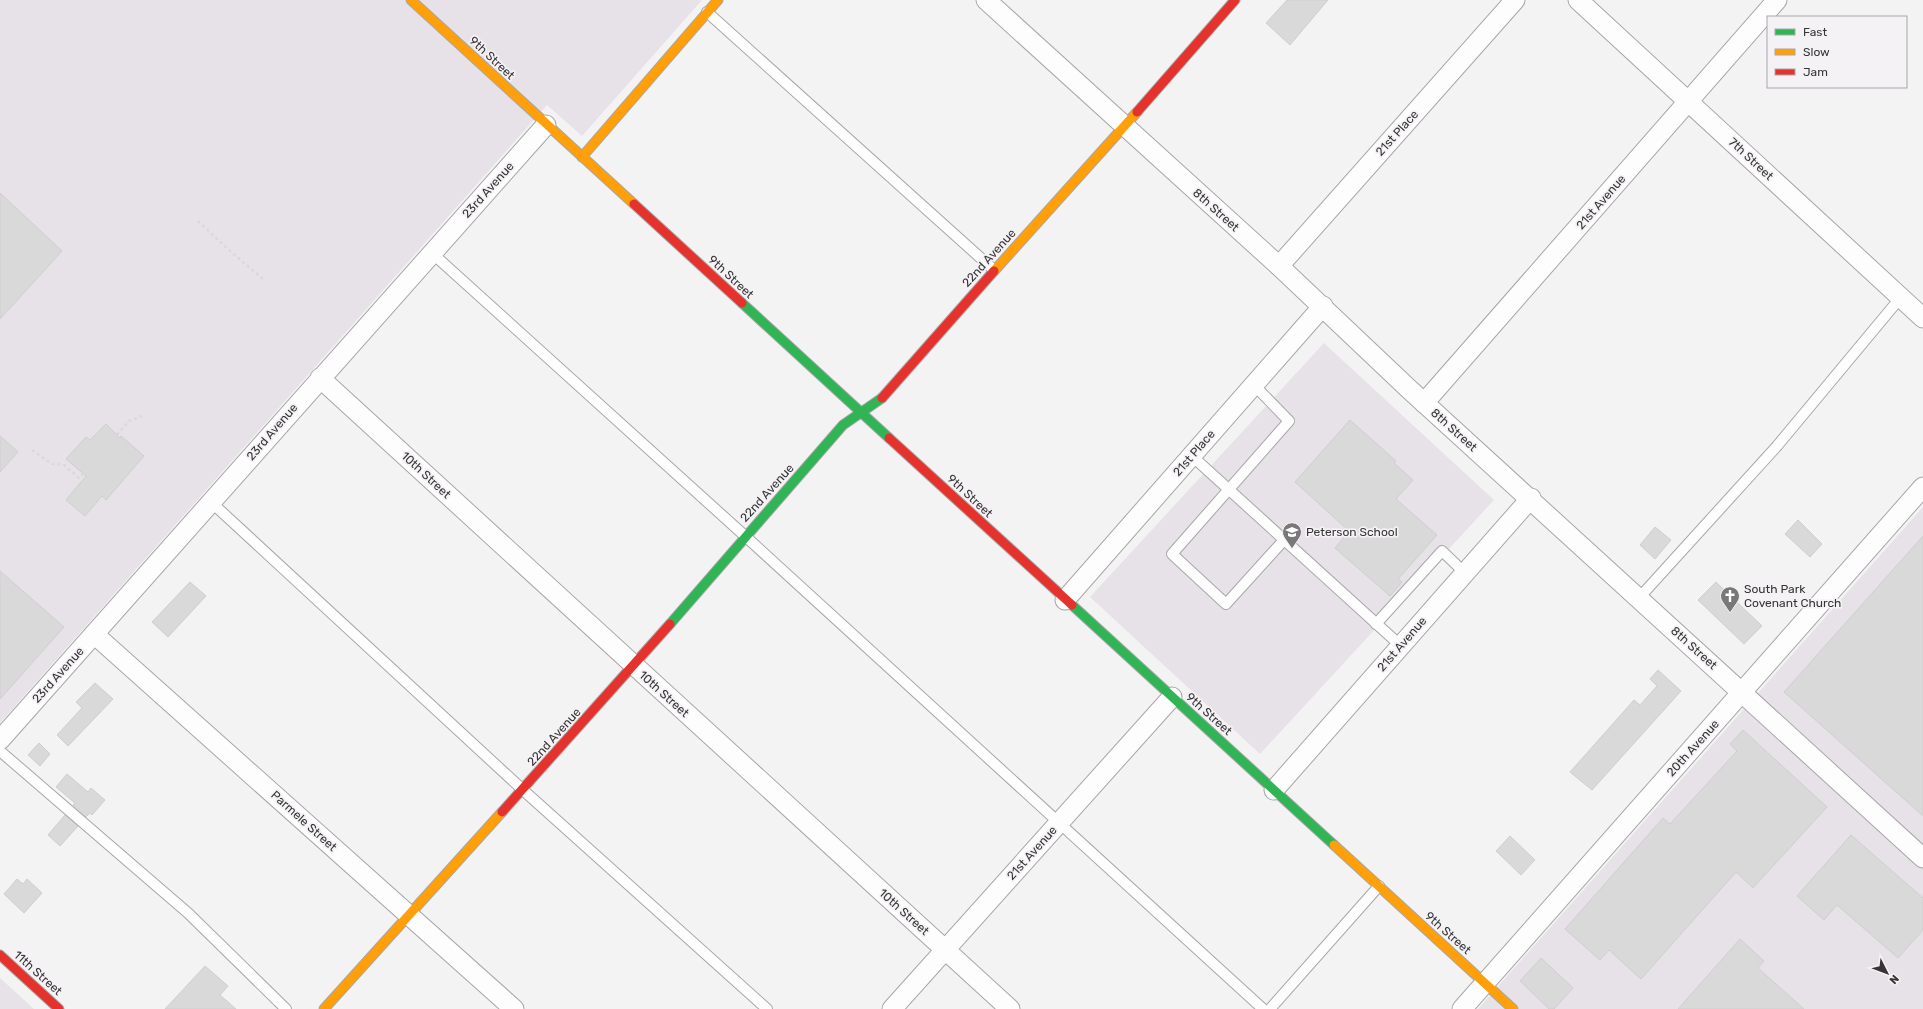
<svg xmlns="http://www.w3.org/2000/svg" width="1923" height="1009" font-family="Rubik,sans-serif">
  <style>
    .built { fill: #e7e2e7 }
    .building { fill: #dad9da; stroke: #cfcecf }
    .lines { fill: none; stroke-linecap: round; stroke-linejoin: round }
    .lane-casing { stroke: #a8a7a8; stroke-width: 12 }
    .street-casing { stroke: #a8a7a8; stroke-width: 21 }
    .fast-casing { stroke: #a8a7a8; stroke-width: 11 }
    .slow-casing { stroke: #a8a7a8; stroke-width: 11 }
    .jam-casing { stroke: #a8a7a8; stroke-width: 11 }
    .path { stroke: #dad9da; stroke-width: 2.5; stroke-dasharray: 3 3; stroke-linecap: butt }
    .lane { stroke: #fdfdfd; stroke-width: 10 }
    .street { stroke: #fdfdfd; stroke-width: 19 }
    .fast { stroke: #30b455; stroke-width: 9 }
    .slow { stroke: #ff9f0a; stroke-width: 9 }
    .jam { stroke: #e5322d; stroke-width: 9 }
    .labels { text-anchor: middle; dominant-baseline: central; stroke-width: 3.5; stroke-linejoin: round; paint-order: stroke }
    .street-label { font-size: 12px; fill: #363536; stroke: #f5f2f5 }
    .poi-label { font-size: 12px; fill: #363536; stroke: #f5f2f5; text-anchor: start }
  </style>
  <rect width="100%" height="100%" fill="#f4f3f4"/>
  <g class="built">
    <path d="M0,0H702L582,136L547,105L0,723Z"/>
    <path d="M1324,343L1494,500L1260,754L1090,597Z"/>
    <path d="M1923,507V1009H1478Z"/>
    <path d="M0,978L34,1009H0Z"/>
  </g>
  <g class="building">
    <path d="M1287,0H1328L1290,45L1266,23Z"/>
    <path d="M0,193L62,251L0,319Z"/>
    <path d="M1350,420L1396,461L1394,463L1413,480L1396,499L1437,535L1398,579L1402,582L1390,596L1335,548L1349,531L1295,482Z"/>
    <path d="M106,424L120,438L121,436L144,456L106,500L102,496L85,516L66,500L86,476L66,459L86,437L90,440Z"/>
    <path d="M0,436L18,452L0,472Z"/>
    <path d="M1798,520L1822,544L1810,557L1785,534Z"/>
    <path d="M1655,527L1671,540L1655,559L1640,545Z"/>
    <path d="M1923,536V816L1784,692Z"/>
    <path d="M0,571L64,627L0,699Z"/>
    <path d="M190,582L206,596L168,637L152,622Z"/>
    <path d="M1716,582L1762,626L1744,644L1698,600Z"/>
    <path d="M1658,670L1681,691L1592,790L1570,772L1634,700L1640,705L1657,686L1650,679Z"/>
    <path d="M95,683L113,699L68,746L57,735L82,708L76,702Z"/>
    <path d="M1743,730L1827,807L1753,888L1736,872L1641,979L1609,950L1600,960L1565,929L1663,818L1670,824L1737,751L1730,744Z"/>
    <path d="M39,743L50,754L40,766L28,755Z"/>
    <path d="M67,774L88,792L91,788L105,800L92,815L90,813L86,817L73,805L75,803L56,787Z"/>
    <path d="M65,815L78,826L60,846L48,835Z"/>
    <path d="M1851,835L1923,898V930L1898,958L1837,905L1824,920L1797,896Z"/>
    <path d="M1510,836L1535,860L1521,875L1496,851Z"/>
    <path d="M17,879L23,884L27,879L42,893L24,913L4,894Z"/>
    <path d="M1740,939L1764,961L1758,968L1804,1009H1678Z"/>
    <path d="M1541,958L1573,988L1554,1009H1549L1520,981Z"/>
    <path d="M205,966L228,986L220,995L236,1009H165Z"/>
  </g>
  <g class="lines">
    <defs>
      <g id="lane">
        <path d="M707,12L994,270"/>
        <path d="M432,253L745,536L1263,1009"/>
        <path d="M1254,385L1289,421L1172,554L1226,604L1284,540"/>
        <path d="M1192,456L1401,646"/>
        <path d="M211,502L523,790L767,1009"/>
        <path d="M1639,598L1777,446L1901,297"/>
        <path d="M1376,624L1442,551L1465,573"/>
        <path d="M0,751L188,913L286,1009"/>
        <path d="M1270,1009L1379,886"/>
      </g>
      <g id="street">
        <path d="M986,0L1279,266L1410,390L1923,858"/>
        <path d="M1578,0L1923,318"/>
        <path d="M1279,266L1515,0"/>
        <path d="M320,378L1010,1009"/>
        <path d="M1424,403L1777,0"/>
        <path d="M1065,600L1323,306"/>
        <path d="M94,634L514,1009"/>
        <path d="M0,740L546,125"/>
        <path d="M1274,790L1531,498"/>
        <path d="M892,1009L1172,697"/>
        <path d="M1462,1009L1923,487"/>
      </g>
      <g id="fast">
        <path d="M742,303L889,438"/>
        <path d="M1072,605L1334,845"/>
        <path d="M670,624L843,425L882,398"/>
      </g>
      <g id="slow">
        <path d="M411,0L634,204"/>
        <path d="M582,157L718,0"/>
        <path d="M994,271L1137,112"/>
        <path d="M1334,845L1513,1009"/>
        <path d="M324,1009L502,812"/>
      </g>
      <g id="jam">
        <path d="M1137,112L1235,0"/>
        <path d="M634,204L742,303"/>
        <path d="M882,398L994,271"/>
        <path d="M889,438L1072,605"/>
        <path d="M502,812L670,624"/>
        <path d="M0,955L59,1009"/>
      </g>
    </defs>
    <use href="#lane" class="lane-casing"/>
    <use href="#street" class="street-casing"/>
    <use href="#fast" class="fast-casing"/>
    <use href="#slow" class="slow-casing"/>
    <use href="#jam" class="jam-casing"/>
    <g class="path">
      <path d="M198,221L229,250L263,279"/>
      <path d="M32,450L52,464H63L79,478L129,421L142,416"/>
    </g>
    <use href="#lane" class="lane"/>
    <use href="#street" class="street"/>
    <use href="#fast" class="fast"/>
    <use href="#slow" class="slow"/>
    <use href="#jam" class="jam"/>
  </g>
  <defs>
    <symbol id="school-pin" viewBox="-11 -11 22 30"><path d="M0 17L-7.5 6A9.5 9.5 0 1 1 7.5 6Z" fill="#787878" stroke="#f5f2f5"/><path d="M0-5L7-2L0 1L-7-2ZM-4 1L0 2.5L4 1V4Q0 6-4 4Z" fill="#fff"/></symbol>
    <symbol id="church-pin" viewBox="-11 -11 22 30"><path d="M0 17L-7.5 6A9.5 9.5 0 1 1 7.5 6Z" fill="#787878" stroke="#f5f2f5"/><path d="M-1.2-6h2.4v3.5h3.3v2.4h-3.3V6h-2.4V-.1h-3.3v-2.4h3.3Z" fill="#fff"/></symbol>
  </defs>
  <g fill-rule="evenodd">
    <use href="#school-pin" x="1281" y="521" width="22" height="30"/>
    <use href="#church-pin" x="1719" y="585" width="22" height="30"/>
  </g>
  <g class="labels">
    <g class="street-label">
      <text transform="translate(492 58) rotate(43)">9th Street</text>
      <text transform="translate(1397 133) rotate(-48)">21st Place</text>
      <text transform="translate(1751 159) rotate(43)">7th Street</text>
      <text transform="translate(488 190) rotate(-48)">23rd Avenue</text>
      <text transform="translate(1601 202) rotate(-49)">21st Avenue</text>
      <text transform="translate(1216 210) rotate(42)">8th Street</text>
      <text transform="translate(989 258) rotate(-48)">22nd Avenue</text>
      <text transform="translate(731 277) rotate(43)">9th Street</text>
      <text transform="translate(1454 430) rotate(42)">8th Street</text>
      <text transform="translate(272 432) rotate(-49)">23rd Avenue</text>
      <text transform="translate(1194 453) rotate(-49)">21st Place</text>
      <text transform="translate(426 475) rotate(43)">10th Street</text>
      <text transform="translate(767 493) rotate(-48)">22nd Avenue</text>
      <text transform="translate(970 496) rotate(43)">9th Street</text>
      <text transform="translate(1402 644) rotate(-49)">21st Avenue</text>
      <text transform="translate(1694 648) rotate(42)">8th Street</text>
      <text transform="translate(58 675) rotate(-48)">23rd Avenue</text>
      <text transform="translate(664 694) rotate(42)">10th Street</text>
      <text transform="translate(1209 714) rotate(42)">9th Street</text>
      <text transform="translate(554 737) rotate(-48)">22nd Avenue</text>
      <text transform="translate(1693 748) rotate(-48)">20th Avenue</text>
      <text transform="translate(304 821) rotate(42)">Parmele Street</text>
      <text transform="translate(1032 853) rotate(-48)">21st Avenue</text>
      <text transform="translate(904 912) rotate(42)">10th Street</text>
      <text transform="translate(1448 933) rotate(42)">9th Street</text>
      <text transform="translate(38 973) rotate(42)">11th Street</text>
    </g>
    <g class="poi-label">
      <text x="1306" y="532">Peterson School</text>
      <text x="1744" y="589">South Park<tspan x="1744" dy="14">Covenant Church</tspan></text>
    </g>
  </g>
  <rect x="1767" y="16" width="140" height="72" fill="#f5f2f5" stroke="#a9a6a9"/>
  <rect x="1775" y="29" width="20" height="6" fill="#30b455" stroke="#a9a6a9"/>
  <text x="1803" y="36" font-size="12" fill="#363536">Fast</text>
  <rect x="1775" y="49" width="20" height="6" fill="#ff9f0a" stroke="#a9a6a9"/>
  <text x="1803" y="56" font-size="12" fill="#363536">Slow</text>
  <rect x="1775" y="69" width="20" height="6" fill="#e5322d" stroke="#a9a6a9"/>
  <text x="1803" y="76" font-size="12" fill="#363536">Jam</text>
  <g transform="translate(1887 973) rotate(132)" stroke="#f5f2f5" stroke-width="3" paint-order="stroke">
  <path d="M0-3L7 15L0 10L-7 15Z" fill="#363536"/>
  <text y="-6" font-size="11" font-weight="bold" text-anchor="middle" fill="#363536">N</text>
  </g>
</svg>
